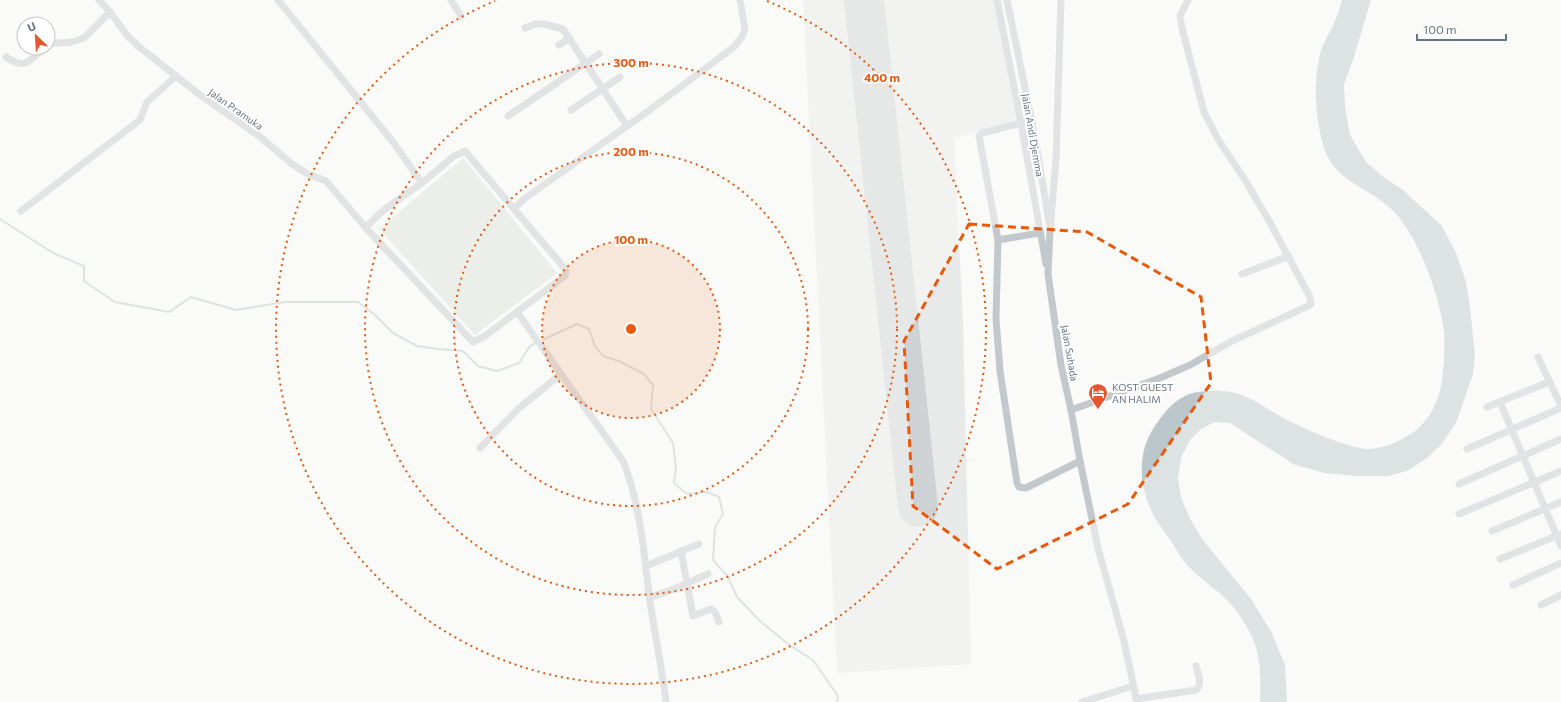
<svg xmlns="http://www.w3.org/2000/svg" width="1561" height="702" font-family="Commissioner,sans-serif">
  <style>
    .built { fill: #e8e9e9 }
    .green { fill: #dadfd7 }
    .water { fill: #bbc7cb }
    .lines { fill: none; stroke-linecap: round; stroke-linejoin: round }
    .stream { stroke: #bbc7cb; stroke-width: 2 }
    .runway { stroke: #ced2d4; stroke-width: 40 }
    .minor { stroke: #c3c8cc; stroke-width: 7 }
    .marked { fill: none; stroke: #e8590c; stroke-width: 3; stroke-dasharray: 8 5; stroke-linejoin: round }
    .ring { fill: none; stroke: #e8590c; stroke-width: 2; stroke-dasharray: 2 4 }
    .labels { text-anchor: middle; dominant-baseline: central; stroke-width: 4; stroke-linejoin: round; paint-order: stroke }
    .street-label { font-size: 10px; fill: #657683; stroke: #fff }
    .poi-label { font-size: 10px; fill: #657683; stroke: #fff; text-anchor: start }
    .centre { fill: #e8590c; stroke: #fff; stroke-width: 2 }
    .ring-label { font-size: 12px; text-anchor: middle; font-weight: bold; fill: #e8590c; stroke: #fff; stroke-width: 4; stroke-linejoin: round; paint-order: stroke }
  </style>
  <rect width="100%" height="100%" fill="#fafaf8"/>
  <path class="built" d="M803,0H994L1018,121L954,138L963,321L971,664L837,673Z"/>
  <path class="green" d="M463,158L557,273L475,335L379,229Z"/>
  <path class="water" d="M1342,0H1371L1353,60L1344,84L1345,107L1350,135L1366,162L1382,176L1403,190L1442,226L1456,253L1466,282L1470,307L1475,356L1473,374L1456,423L1441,445L1427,458L1407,471L1388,476H1358L1325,473L1295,465L1230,423L1215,422L1201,429L1190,440L1181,458L1178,478L1181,497L1189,517L1202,539L1251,599L1272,633L1285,665L1287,702H1260C1261,681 1261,656 1252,637C1246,624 1237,610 1227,600C1216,589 1202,580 1190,568C1182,560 1177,550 1171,541C1164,531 1155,520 1150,508C1139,482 1138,453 1153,429C1164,412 1177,395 1198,392C1211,390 1230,390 1242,395C1257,401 1271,411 1285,419C1303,428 1350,449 1368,449C1384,448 1396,443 1409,435C1428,424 1439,402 1442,380C1444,367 1445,345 1444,331C1439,294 1417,231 1389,207C1364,185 1332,180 1323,144C1315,117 1313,78 1321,51C1324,41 1331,31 1335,21C1338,14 1340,7 1342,0Z"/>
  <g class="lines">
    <g class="stream">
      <path d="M0,219L53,253L84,266V281L115,302L169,312L191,297L236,310L285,302H358L374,314L393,333L417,346L438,349L463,351L478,366L497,371L519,363L530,346L536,343"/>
      <path d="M540,341L577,324L589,329L595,346L603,356L619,361L644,374L653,385L651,409L673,443L676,467L674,483L687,494L707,492L719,497L723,514L715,527L713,560L728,577L737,597L759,620L788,644L813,660L838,696L837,702"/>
    </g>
    <path class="runway" d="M864,0L918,507"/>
    <g class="minor">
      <path d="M99,0L110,12L126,34L138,46L200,95L259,136L292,164L306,173L326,181L366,228"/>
      <path d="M278,0L393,142L422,183L454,156L465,151L514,209L524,199L651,109L734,47L742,37L745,29L740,0"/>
      <path d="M451,0L461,16"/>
      <path d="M997,0L1021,123L1046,264"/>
      <path d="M1007,0L1035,137L1049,222"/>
      <path d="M1061,0L1056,159L1050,230L1048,274L1061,365L1071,410L1080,461L1098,548L1124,641L1137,702"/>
      <path d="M525,28L535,24H544L563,29L627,126"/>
      <path d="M48,44L72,42L84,38L110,12"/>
      <path d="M559,45L570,38"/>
      <path d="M6,57C25,70 29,62 43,48"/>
      <path d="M571,110L620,77"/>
      <path d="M508,116L599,54"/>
      <path d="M1032,122L1021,123L982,133L979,136L998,240L996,319L1000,371L1017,483L1019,487L1026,488L1080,461"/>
      <path d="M422,183C403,197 381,209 366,228L473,342L485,336L565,276L566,271L561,264L514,209"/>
      <path d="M21,211L140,120L147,102L176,76"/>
      <path d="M998,240L1039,233"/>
      <path d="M1242,274L1289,256"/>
      <path d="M517,312L623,461C641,505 644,555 650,602C655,635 662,668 666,702"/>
      <path d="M1538,357L1561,406"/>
      <path d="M1500,402L1561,546"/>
      <path d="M1487,407L1549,382"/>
      <path d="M1071,410L1160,378L1190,365L1232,341L1308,306L1311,304L1310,297L1268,219L1245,180L1219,141L1204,112L1182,28L1180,16L1188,0"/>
      <path d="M480,448L518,409L561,374"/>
      <path d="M1467,449L1561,408"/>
      <path d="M1459,484L1561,439"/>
      <path d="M1459,514L1561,471"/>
      <path d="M1492,531L1561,502"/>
      <path d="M681,551L693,616L711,609L715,612L719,622"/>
      <path d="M1500,559L1561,534"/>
      <path d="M646,566L699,544"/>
      <path d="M1513,585L1561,563"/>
      <path d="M650,597C670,592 689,582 708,574"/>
      <path d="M1541,605L1561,595"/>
      <path d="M1136,699L1196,690C1203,684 1198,674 1196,666"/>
      <path d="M1082,702L1133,686"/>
    </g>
  </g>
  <path d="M0 0H1561V702H0ZM969,224L1087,232L1201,297L1211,383L1128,504L997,569L913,506L904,341Z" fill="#fafaf8" fill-opacity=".55" fill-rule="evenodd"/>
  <path class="marked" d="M969,224L1087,232L1201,297L1211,383L1128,504L997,569L913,506L904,341Z"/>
  <circle cx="631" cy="329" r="89" fill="#e8590c" fill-opacity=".12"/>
  <g class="ring">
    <circle cx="631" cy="329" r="89"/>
    <circle cx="631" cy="329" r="177"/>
    <circle cx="631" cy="329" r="266"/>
    <path d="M767 1A355 355 0 1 1 495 1"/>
  </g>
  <defs>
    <symbol id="hotel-pin" viewBox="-11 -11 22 30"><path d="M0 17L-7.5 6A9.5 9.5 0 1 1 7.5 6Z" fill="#e4572e" stroke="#fff"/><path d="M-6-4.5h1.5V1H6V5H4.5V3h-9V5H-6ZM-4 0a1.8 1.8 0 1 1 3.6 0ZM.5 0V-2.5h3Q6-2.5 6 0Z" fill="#fff"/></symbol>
  </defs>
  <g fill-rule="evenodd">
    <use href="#hotel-pin" x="1087" y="382" width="22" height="30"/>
  </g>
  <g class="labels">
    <g class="street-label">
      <text transform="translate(236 109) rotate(35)">Jalan Pramuka</text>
      <text transform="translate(1033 135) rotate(80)">Jalan Andi Djemma</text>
      <text transform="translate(1070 353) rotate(80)">Jalan Suhada</text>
    </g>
    <g class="poi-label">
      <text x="1112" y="387">KOST GUEST<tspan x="1112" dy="12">AN HALIM</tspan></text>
    </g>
  </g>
  <circle cx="631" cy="329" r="6" class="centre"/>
  <g class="ring-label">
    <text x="631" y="67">300 m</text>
    <text x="882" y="82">400 m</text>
    <text x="631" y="156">200 m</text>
    <text x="631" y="244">100 m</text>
  </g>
  <g transform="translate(36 36) rotate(335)"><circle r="19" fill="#ffffff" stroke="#c1c8cd"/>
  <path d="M0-3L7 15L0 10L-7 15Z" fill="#e4572e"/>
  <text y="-6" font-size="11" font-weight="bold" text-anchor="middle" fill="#657683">U</text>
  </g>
  <path d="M1417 34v6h89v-6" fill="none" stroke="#657683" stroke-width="2"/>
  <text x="1423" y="34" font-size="12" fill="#657683" stroke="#ffffff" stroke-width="3" paint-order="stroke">100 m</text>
</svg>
